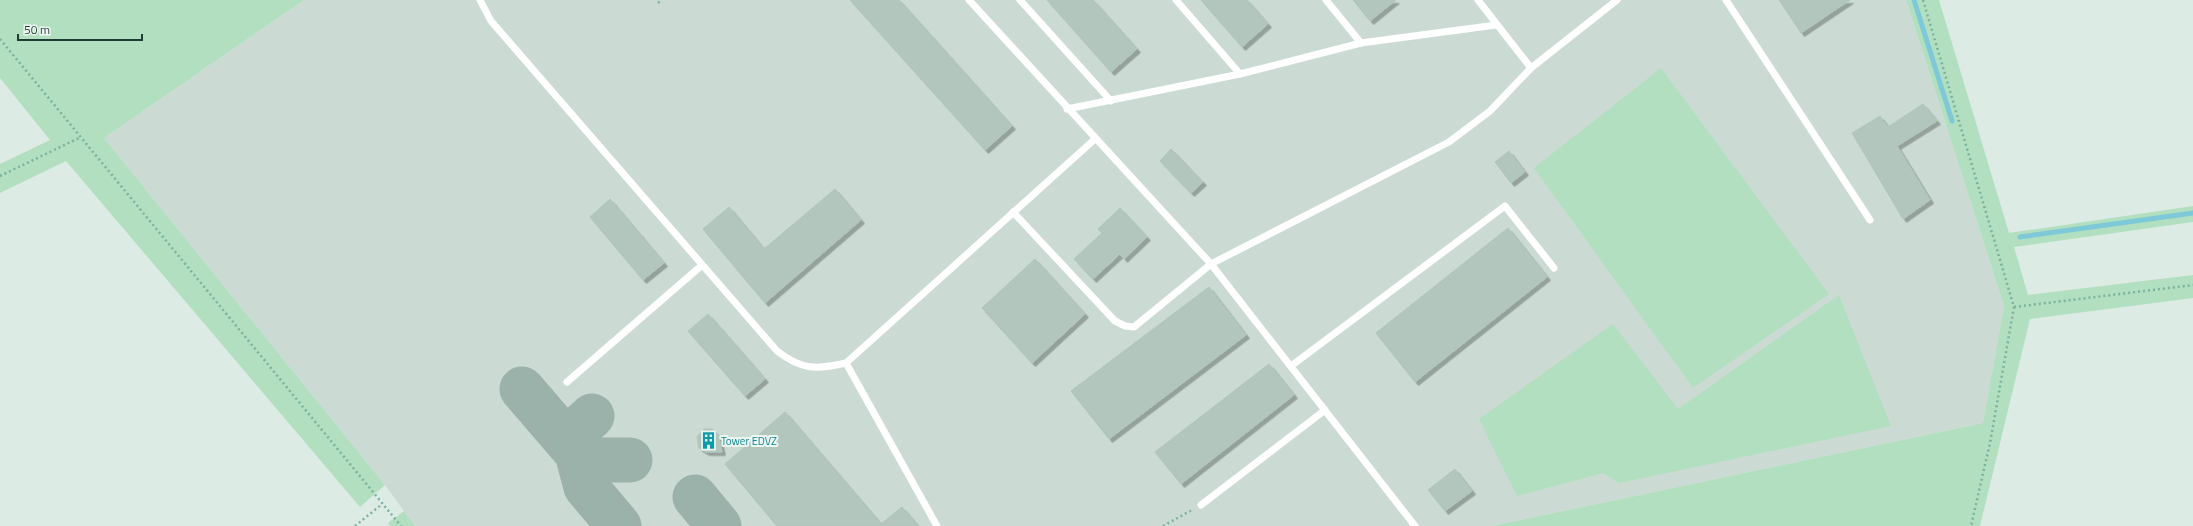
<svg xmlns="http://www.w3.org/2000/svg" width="2193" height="526" font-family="'Titillium Web',sans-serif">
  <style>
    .built { fill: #cbdbd4 }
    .green { fill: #b2dfbf }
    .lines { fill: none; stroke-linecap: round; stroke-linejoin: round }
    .stream { stroke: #7dc9d8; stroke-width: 5 }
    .taxiway { stroke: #9ab2aa; stroke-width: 45 }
    .building { fill: #b2c6be; stroke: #afc5bc; filter: url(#shadow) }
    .path { stroke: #79b2a1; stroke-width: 2.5; stroke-dasharray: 2 3; stroke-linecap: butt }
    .service { stroke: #fff; stroke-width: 7 }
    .labels { text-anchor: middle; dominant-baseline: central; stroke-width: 4; stroke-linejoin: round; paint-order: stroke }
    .culture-label { font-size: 11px; fill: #0d838f; stroke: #edf7f2; text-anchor: start }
  </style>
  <defs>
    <filter id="shadow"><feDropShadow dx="3.5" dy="3.5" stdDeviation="0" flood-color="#0004"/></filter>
  </defs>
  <rect width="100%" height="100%" fill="#ddebe5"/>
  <path class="built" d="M304,0H1906L2004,306L1983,423L1492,526H415L385,485L104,138Z"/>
  <g class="green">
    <path d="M0,0H304L104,138L385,485L360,507L66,161L0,193V164L50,140L0,78Z"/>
    <path d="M1906,0H1939L2009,233L2193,206V222L2014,247L2028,295L2193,275V298L2030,319L1980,526H1492L1983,423L2004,306Z"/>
    <path d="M1661,68L1829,294L1693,388L1534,168Z"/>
    <path d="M1839,295L1891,426L1619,483L1603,473L1517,496L1479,419L1613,324L1678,409Z"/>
    <path d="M404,511L415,526H390L388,523Z"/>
  </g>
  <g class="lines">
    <g class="stream">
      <path d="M1914,0L1952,121"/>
      <path d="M2020,237L2193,213"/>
    </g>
    <g class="taxiway">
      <path d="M522,389L577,453L586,487L619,526"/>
      <path d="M557,429C572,437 581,426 592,416"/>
      <path d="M577,453L584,459L590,460H630"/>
      <path d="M695,497L719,526"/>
    </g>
  </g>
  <g class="building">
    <path d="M850,0H899L1012,126L985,150Z"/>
    <path d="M1047,0H1093L1137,49L1111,72Z"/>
    <path d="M1201,0H1247L1268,24L1242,47Z"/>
    <path d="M1353,0H1396L1370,21Z"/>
    <path d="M1779,0H1850L1801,33Z"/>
    <path d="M1923,104L1937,121L1897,146L1930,200L1903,219L1852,133L1880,116L1888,127Z"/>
    <path d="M1171,149L1203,182L1191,193L1160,161Z"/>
    <path d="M1509,151L1525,172L1511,183L1495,162Z"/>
    <path d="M835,189L861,220L765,303L703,229L729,207L764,249Z"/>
    <path d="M610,199L664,263L643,280L590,217Z"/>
    <path d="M1120,208L1147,237L1124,259L1120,254L1093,279L1074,259L1102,233L1098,229Z"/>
    <path d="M1508,228L1547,277L1415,382L1376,333Z"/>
    <path d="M1035,259L1085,314L1032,363L982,308Z"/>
    <path d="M1209,287L1246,335L1109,439L1071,391Z"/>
    <path d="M708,314L765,379L745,396L688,331Z"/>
    <path d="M1269,364L1294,395L1181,484L1155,452Z"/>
    <path d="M785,412L881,524L902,507L918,526H777L725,464Z"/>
    <path d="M704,429H712L718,434L722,452H706L699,448L697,437Z"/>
    <path d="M1455,469L1472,491L1445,511L1428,490Z"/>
  </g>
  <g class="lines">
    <g class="path">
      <path d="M1923,0L2014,307L1990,443L1971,526"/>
      <path d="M658,3L662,0"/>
      <path d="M0,39L401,526"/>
      <path d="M0,176L81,137"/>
      <path d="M2014,307L2193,285"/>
      <path d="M355,526L381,505"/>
      <path d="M1163,526L1192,510"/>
    </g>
    <g class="service">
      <path d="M480,0L491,21L777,351C802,370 816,370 846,363L1095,139"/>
      <path d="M969,0L1211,264L1415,526"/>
      <path d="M1020,0L1111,101"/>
      <path d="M1176,0L1240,74"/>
      <path d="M1326,0L1361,43"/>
      <path d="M1478,0L1531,68"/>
      <path d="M1726,0L1870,220"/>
      <path d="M1067,109L1240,74L1361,43L1496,25"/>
      <path d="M1013,212L1115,321L1125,326L1134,327L1211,264L1449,142L1490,111L1531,68L1617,0"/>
      <path d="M846,363L937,526"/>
      <path d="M1291,366L1505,206L1554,268"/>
      <path d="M567,382L701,266"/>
      <path d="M1201,505L1325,410"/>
    </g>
  </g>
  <defs>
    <symbol id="building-bare" viewBox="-9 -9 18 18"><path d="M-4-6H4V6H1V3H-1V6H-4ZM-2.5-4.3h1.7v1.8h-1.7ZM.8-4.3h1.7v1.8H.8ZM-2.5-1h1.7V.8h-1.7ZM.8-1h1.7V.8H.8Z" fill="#0f9aa8" stroke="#edf7f2" stroke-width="2.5" paint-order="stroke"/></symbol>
  </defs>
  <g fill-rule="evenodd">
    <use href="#building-bare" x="696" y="428" width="25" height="25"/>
  </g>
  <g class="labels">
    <g class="culture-label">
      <text x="721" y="441">Tower EDVZ</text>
    </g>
  </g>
  <path d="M18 34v6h124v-6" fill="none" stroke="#1d3c34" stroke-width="2"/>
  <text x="24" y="34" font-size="12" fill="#1d3c34" stroke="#edf7f2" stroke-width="3" paint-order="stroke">50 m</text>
</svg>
